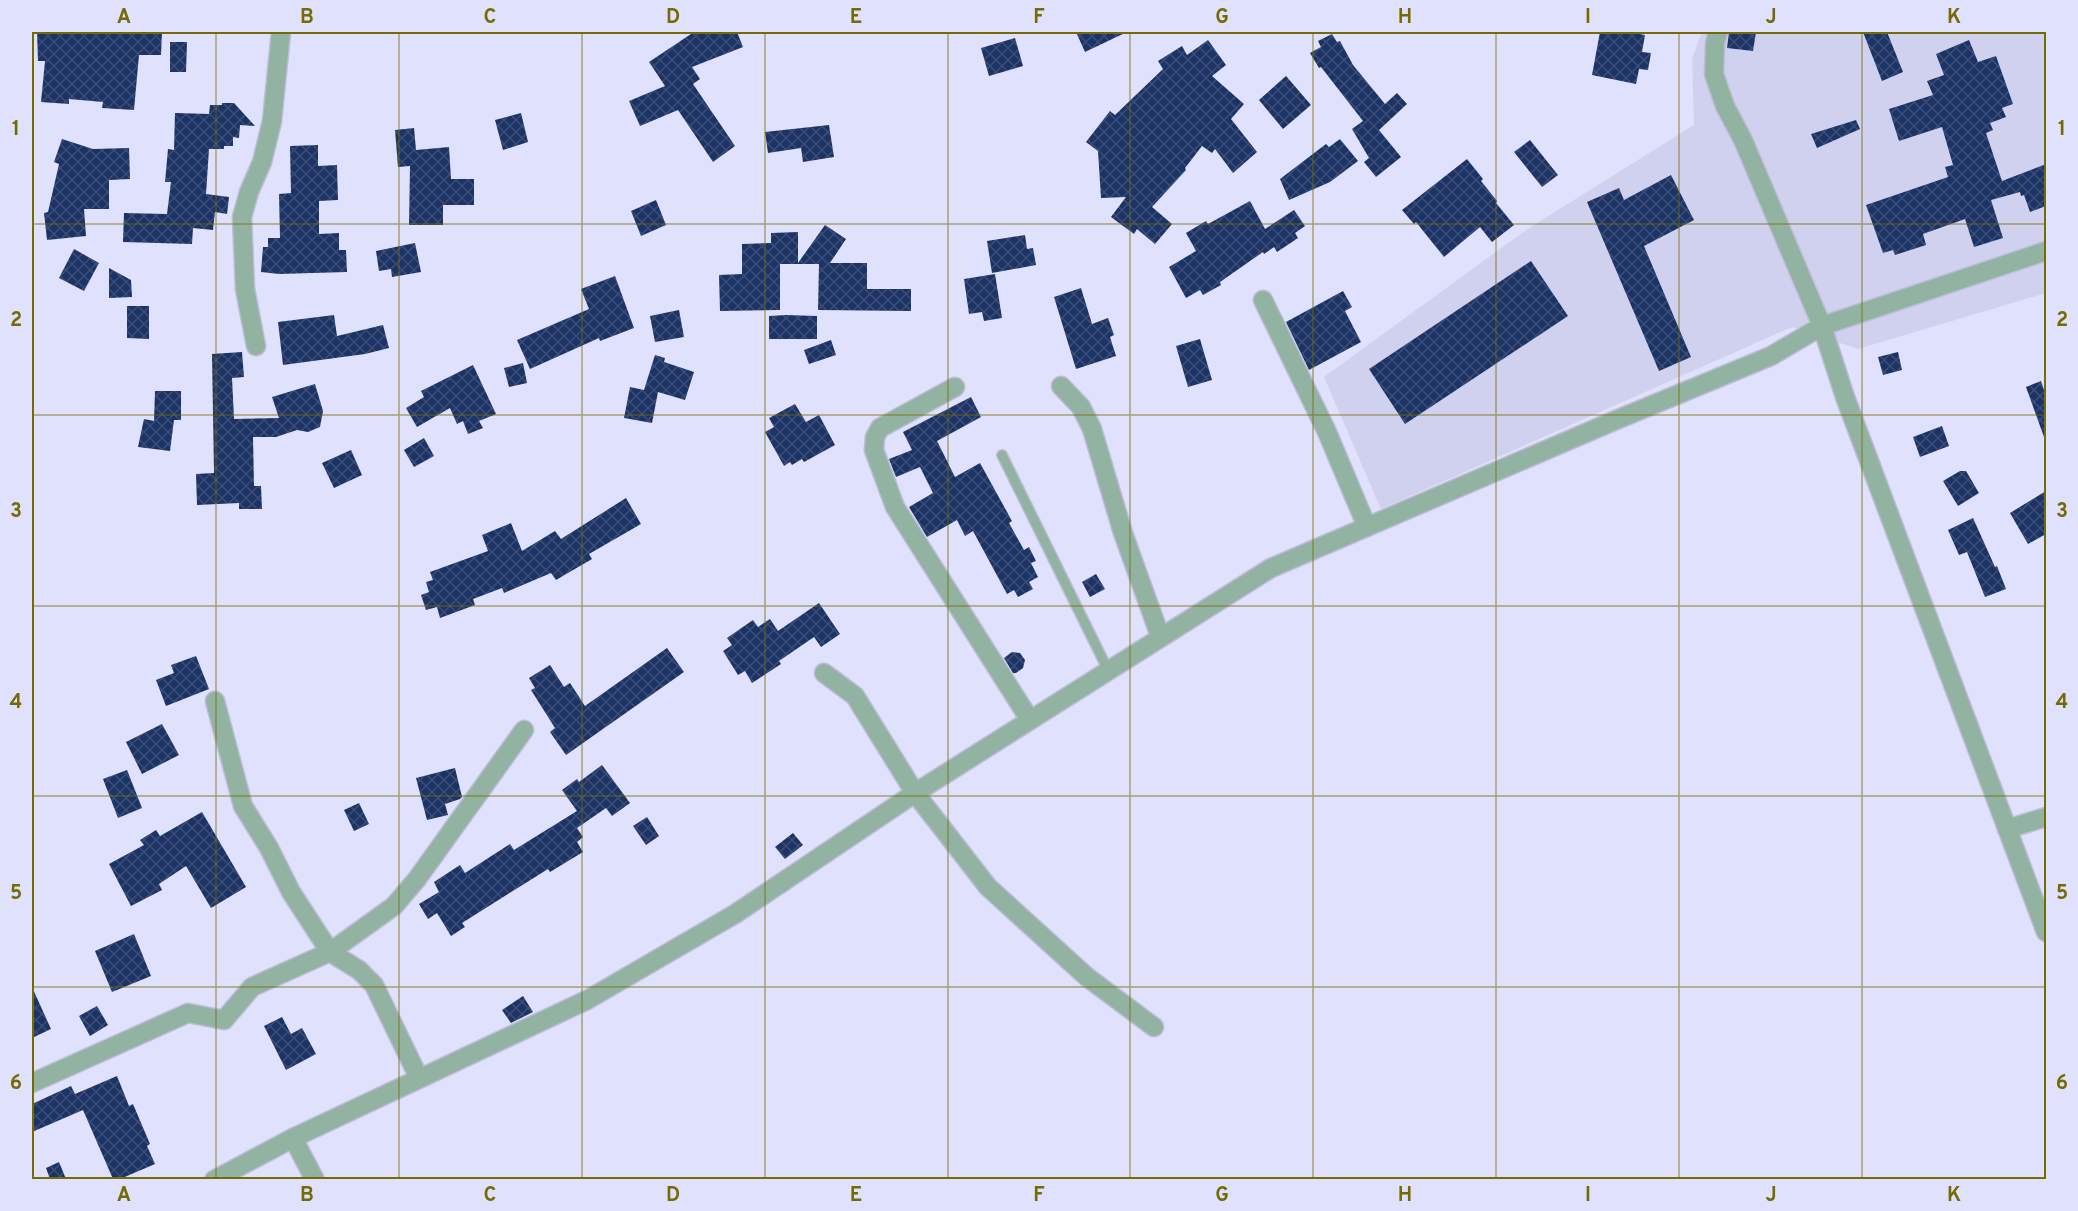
<svg xmlns="http://www.w3.org/2000/svg" width="2078" height="1211" font-family="Overpass,sans-serif">
  <style>
    .built { fill: #d0d1ef }
    .building { fill: url(#building-cross-hatch) }
    .lines { fill: none; stroke-linecap: round; stroke-linejoin: round }
    .lane-casing { stroke: #bdbdd8; stroke-width: 12 }
    .street-casing { stroke: #bdbdd8; stroke-width: 21 }
    .lane { stroke: #92b2a2; stroke-width: 9 }
    .street { stroke: #92b2a2; stroke-width: 18 }
    .grid { fill: none; stroke: #746b04; stroke-width: 1.5; stroke-opacity: 0.55 }
    .neatline { fill: none; stroke: #746b04; stroke-width: 2 }
    .grid-label { font-size: 20px; text-anchor: middle; font-weight: bold; fill: #746b04 }
  </style>
  <defs>
    <pattern id="building-cross-hatch" width="8" height="8" patternUnits="userSpaceOnUse" patternTransform="scale(1.5)"><rect width="8" height="8" fill="#1c3365"/><path d="M0 0l8 8M0 8l8-8" fill="none" stroke="#3c4e78"/></pattern>
  </defs>
  <rect width="100%" height="100%" fill="#e0e1fc"/>
  <path class="built" d="M1702,32H2046V293L1858,349L1792,327L1381,509L1324,377L1526,230L1694,125L1692,59Z"/>
  <g class="building">
    <path d="M37,32H162L161,55H139L134,110L102,108L103,102L69,99V104L41,102L45,61H38Z"/>
    <path d="M694,32H737L743,47L692,67L700,79L693,84L735,146L713,162L678,110L640,126L629,101L665,86L649,62Z"/>
    <path d="M1076,32H1127L1085,52Z"/>
    <path d="M1600,32H1629L1645,35L1642,52L1651,53L1648,70L1639,69L1636,84L1592,75Z"/>
    <path d="M1729,32H1756L1753,51L1727,48Z"/>
    <path d="M1863,32H1887L1903,72L1882,81Z"/>
    <path d="M1332,34L1337,42L1340,41L1353,65L1385,104L1397,93L1407,104L1379,130L1401,157L1376,177L1364,162L1369,158L1352,129L1363,121L1321,67L1319,68L1310,53L1321,47L1318,41Z"/>
    <path d="M1015,38L1023,66L989,76L981,48Z"/>
    <path d="M1208,40L1226,65L1212,76L1244,104L1231,119L1257,152L1233,173L1215,149L1212,153L1202,146L1185,168L1186,170L1152,207L1172,224L1155,244L1137,229L1134,234L1111,217L1126,197L1101,198L1098,151L1086,142L1110,111L1115,115L1163,69L1158,61L1182,46L1187,55Z"/>
    <path d="M1969,40L1978,62L1996,56L2013,104L2002,108L2006,117L1990,123L1993,130L1986,133L2002,181L2046,164V206L2030,212L2024,195L2021,196L2020,192L1991,200L2003,238L1974,247L1965,219L1923,234L1926,245L1895,255L1893,250L1883,253L1866,205L1948,177L1945,167L1953,165L1942,127L1899,141L1889,109L1933,95L1927,81L1944,75L1936,54Z"/>
    <path d="M170,42H187L186,72H170Z"/>
    <path d="M1286,76L1311,105L1283,129L1259,100Z"/>
    <path d="M222,103H234L255,126L240,125L239,138L233,137V146H224V149H209L206,194L229,197L227,214L215,212L213,230L193,228L192,244L123,242L124,213L167,214L171,182H165L168,149L174,150L175,113L209,114L210,105H222Z"/>
    <path d="M521,113L528,142L503,150L495,120Z"/>
    <path d="M1856,120L1860,129L1817,148L1811,134Z"/>
    <path d="M829,125L834,157L803,162L801,148L768,153L765,132Z"/>
    <path d="M414,128L416,150L449,147L451,179H474V205H443V225H409L410,166L398,167L395,130Z"/>
    <path d="M62,139L93,149L129,148L130,179L109,180V209H84L86,236L47,240L44,213L48,212L59,164L54,162Z"/>
    <path d="M1340,139L1358,161L1330,182L1289,200L1280,179L1326,144L1329,147Z"/>
    <path d="M1530,140L1558,175L1542,187L1514,152Z"/>
    <path d="M318,145V166L337,165L338,200L319,201V234L339,233V250H346L347,272L279,274L261,272L263,247H268V238H280L279,194L291,193L290,146Z"/>
    <path d="M1467,159L1483,179L1481,181L1497,201L1496,203L1514,225L1492,242L1480,227L1444,257L1416,222L1414,224L1402,210Z"/>
    <path d="M1671,175L1694,220L1644,246L1691,357L1659,371L1587,202L1619,188L1624,200Z"/>
    <path d="M656,200L666,225L641,236L631,211Z"/>
    <path d="M1250,201L1265,229L1294,210L1305,226L1295,233L1298,238L1277,252L1274,247L1264,254L1263,252L1220,282L1221,285L1203,295L1200,290L1186,298L1169,267L1196,251L1186,233L1206,221L1208,224Z"/>
    <path d="M825,225L846,239L830,263H867V289H911V311L818,310L819,264H780V310L720,311L719,275L742,274V244L771,243V233L798,232V263Z"/>
    <path d="M1025,235L1027,249L1033,248L1036,265L992,273L987,241Z"/>
    <path d="M415,243L421,272L392,277L391,269L379,271L376,251Z"/>
    <path d="M74,249L99,263L84,291L59,278Z"/>
    <path d="M1531,261L1568,316L1405,424L1369,369Z"/>
    <path d="M109,268L131,280L132,297L109,298Z"/>
    <path d="M995,274L1002,318L984,321L982,312L969,314L964,279Z"/>
    <path d="M615,276L634,328L600,341L599,338L530,369L517,340L589,309L581,289Z"/>
    <path d="M1081,288L1092,324L1108,318L1114,335L1110,337L1116,356L1076,369L1054,297Z"/>
    <path d="M1343,291L1352,307L1345,311L1361,342L1309,370L1286,322Z"/>
    <path d="M127,306H149V339L127,338Z"/>
    <path d="M679,310L684,337L655,342L650,316Z"/>
    <path d="M334,315L337,336L383,325L389,348L365,354L283,365L278,322Z"/>
    <path d="M786,315L817,316V339H769V316Z"/>
    <path d="M1200,339L1212,380L1188,387L1176,346Z"/>
    <path d="M831,340L836,355L809,364L804,350Z"/>
    <path d="M242,352L244,377L232,378L234,419L279,418L272,397L315,384L323,411L320,427L308,432L297,430L276,437H253L254,486H261L262,509H239V503L197,505L196,474L214,473L212,354Z"/>
    <path d="M1898,352L1902,370L1883,375L1878,357Z"/>
    <path d="M655,355L665,358L664,362L694,372L685,400L658,392L652,423L624,418L630,387L644,390Z"/>
    <path d="M523,363L527,383L509,387L504,368Z"/>
    <path d="M473,365L496,414L479,421L483,428L468,434L463,421L457,424L450,408L417,427L406,408L424,397L421,391Z"/>
    <path d="M2041,381L2046,396V436L2044,437L2026,387Z"/>
    <path d="M155,391H181V420H174L170,451L138,447L144,419L154,421Z"/>
    <path d="M971,397L981,417L937,441L955,477L980,463L1012,521L1009,523L1024,550L1029,547L1036,561L1031,563L1038,577L1029,582L1033,589L1018,597L1014,590L1007,594L973,531L965,536L957,520L927,537L909,507L933,493L920,467L896,477L889,459L912,450L903,432Z"/>
    <path d="M795,404L806,422L819,415L835,445L804,462L802,459L792,465L790,462L784,466L765,432L774,427L769,418Z"/>
    <path d="M1942,426L1949,446L1920,457L1913,437Z"/>
    <path d="M424,438L434,456L414,467L404,450Z"/>
    <path d="M351,450L362,475L334,488L322,463Z"/>
    <path d="M1960,471H1966L1979,493L1958,506L1943,481Z"/>
    <path d="M2046,491V534L2028,544L2010,513Z"/>
    <path d="M626,498L641,524L589,554L592,559L556,580L551,573L504,593L502,588L473,599L475,605L440,618L437,607L426,610L421,595L429,592L426,582L433,580L430,572L488,551L482,535L511,523L522,551L555,531L561,539Z"/>
    <path d="M1973,518L1995,567L1997,566L2006,589L1985,597L1967,552L1959,555L1948,530Z"/>
    <path d="M1096,574L1105,589L1090,597L1082,582Z"/>
    <path d="M819,603L840,634L821,647L814,637L779,661L781,664L752,683L745,671L738,675L723,651L732,645L727,638L753,620L758,627L770,619L778,631Z"/>
    <path d="M667,648L684,672L566,755L550,732L555,728L531,690L535,688L529,678L550,665L564,687L570,683L585,706Z"/>
    <path d="M1012,652L1020,653L1025,660L1023,668L1016,673H1013L1004,658Z"/>
    <path d="M196,656L209,689L166,706L156,680L174,673L171,665Z"/>
    <path d="M162,724L179,755L142,774L126,742Z"/>
    <path d="M602,765L630,803L612,816L606,808L577,828L583,837L577,842L583,852L550,872L548,869L462,923L465,927L451,936L437,913L428,919L419,904L439,892L434,882L460,865L465,873L510,844L514,850L577,811L562,790L577,779L579,782Z"/>
    <path d="M455,768L462,797L460,799L445,804L448,815L427,820L416,778Z"/>
    <path d="M127,770L142,808L118,818L103,779Z"/>
    <path d="M359,803L369,824L354,831L344,810Z"/>
    <path d="M202,812L246,887L211,908L186,866L159,884L162,890L131,906L109,864L144,845L140,840L156,830L160,836Z"/>
    <path d="M647,817L659,836L646,845L633,826Z"/>
    <path d="M793,833L803,845L785,859L775,847Z"/>
    <path d="M134,934L151,976L112,992L95,951Z"/>
    <path d="M32,987L51,1029L32,1038Z"/>
    <path d="M523,996L533,1012L511,1023L502,1010Z"/>
    <path d="M97,1006L108,1025L90,1036L79,1016Z"/>
    <path d="M282,1017L291,1034L302,1028L316,1054L286,1070L264,1026Z"/>
    <path d="M117,1076L129,1106L133,1104L150,1144L147,1146L155,1164L120,1179H113L83,1110L32,1132V1104L71,1086L75,1094Z"/>
    <path d="M59,1162L66,1179H50L46,1168Z"/>
  </g>
  <g class="lines">
    <defs>
      <path id="lane" d="M1002,455L1108,670"/>
      <g id="street">
        <path d="M2046,251L1822,326L1845,397L2046,932"/>
        <path d="M1263,300L1327,432L1367,527"/>
        <path d="M256,346L245,289L242,217L249,192L262,162L272,121L281,32"/>
        <path d="M1061,386L1081,407L1092,429L1123,533L1160,636"/>
        <path d="M955,387L880,428L875,437L874,450L895,507L1030,720"/>
        <path d="M824,673L855,696L915,793L988,887L1087,977L1154,1027"/>
        <path d="M215,701L243,806L269,848L291,892L330,952L394,906L417,879L524,730"/>
        <path d="M2007,829L2046,817"/>
        <path d="M32,1083L188,1013L224,1020L252,987L330,952L359,970L374,985L419,1078"/>
        <path d="M293,1138L315,1180"/>
        <path d="M214,1180L293,1138L587,1000L735,914L915,793L1271,568L1616,420L1771,356L1822,326L1743,140L1725,106L1714,74L1715,43L1718,32"/>
      </g>
    </defs>
    <use href="#lane" class="lane-casing"/>
    <use href="#street" class="street-casing"/>
    <use href="#lane" class="lane"/>
    <use href="#street" class="street"/>
  </g>
  <path class="grid" d="M216,32V1180M399,32V1180M582,32V1180M765,32V1180M948,32V1180M1130,32V1180M1313,32V1180M1496,32V1180M1679,32V1180M1862,32V1180M32,224H2046M32,415H2046M32,606H2046M32,796H2046M32,987H2046"/>
  <rect width="2078" height="1211" fill="none" stroke="#e0e1fc" stroke-width="66"/>
  <rect x="33" y="33" width="2012" height="1145" class="neatline"/>
  <g class="grid-label">
    <text x="124" y="23">A</text>
    <text x="307" y="23">B</text>
    <text x="490" y="23">C</text>
    <text x="673" y="23">D</text>
    <text x="856" y="23">E</text>
    <text x="1039" y="23">F</text>
    <text x="1222" y="23">G</text>
    <text x="1405" y="23">H</text>
    <text x="1588" y="23">I</text>
    <text x="1771" y="23">J</text>
    <text x="1954" y="23">K</text>
    <text x="16" y="135">1</text>
    <text x="2062" y="135">1</text>
    <text x="16" y="326">2</text>
    <text x="2062" y="326">2</text>
    <text x="16" y="517">3</text>
    <text x="2062" y="517">3</text>
    <text x="16" y="708">4</text>
    <text x="2062" y="708">4</text>
    <text x="16" y="899">5</text>
    <text x="2062" y="899">5</text>
    <text x="16" y="1089">6</text>
    <text x="2062" y="1089">6</text>
    <text x="124" y="1201">A</text>
    <text x="307" y="1201">B</text>
    <text x="490" y="1201">C</text>
    <text x="673" y="1201">D</text>
    <text x="856" y="1201">E</text>
    <text x="1039" y="1201">F</text>
    <text x="1222" y="1201">G</text>
    <text x="1405" y="1201">H</text>
    <text x="1588" y="1201">I</text>
    <text x="1771" y="1201">J</text>
    <text x="1954" y="1201">K</text>
  </g>
</svg>
